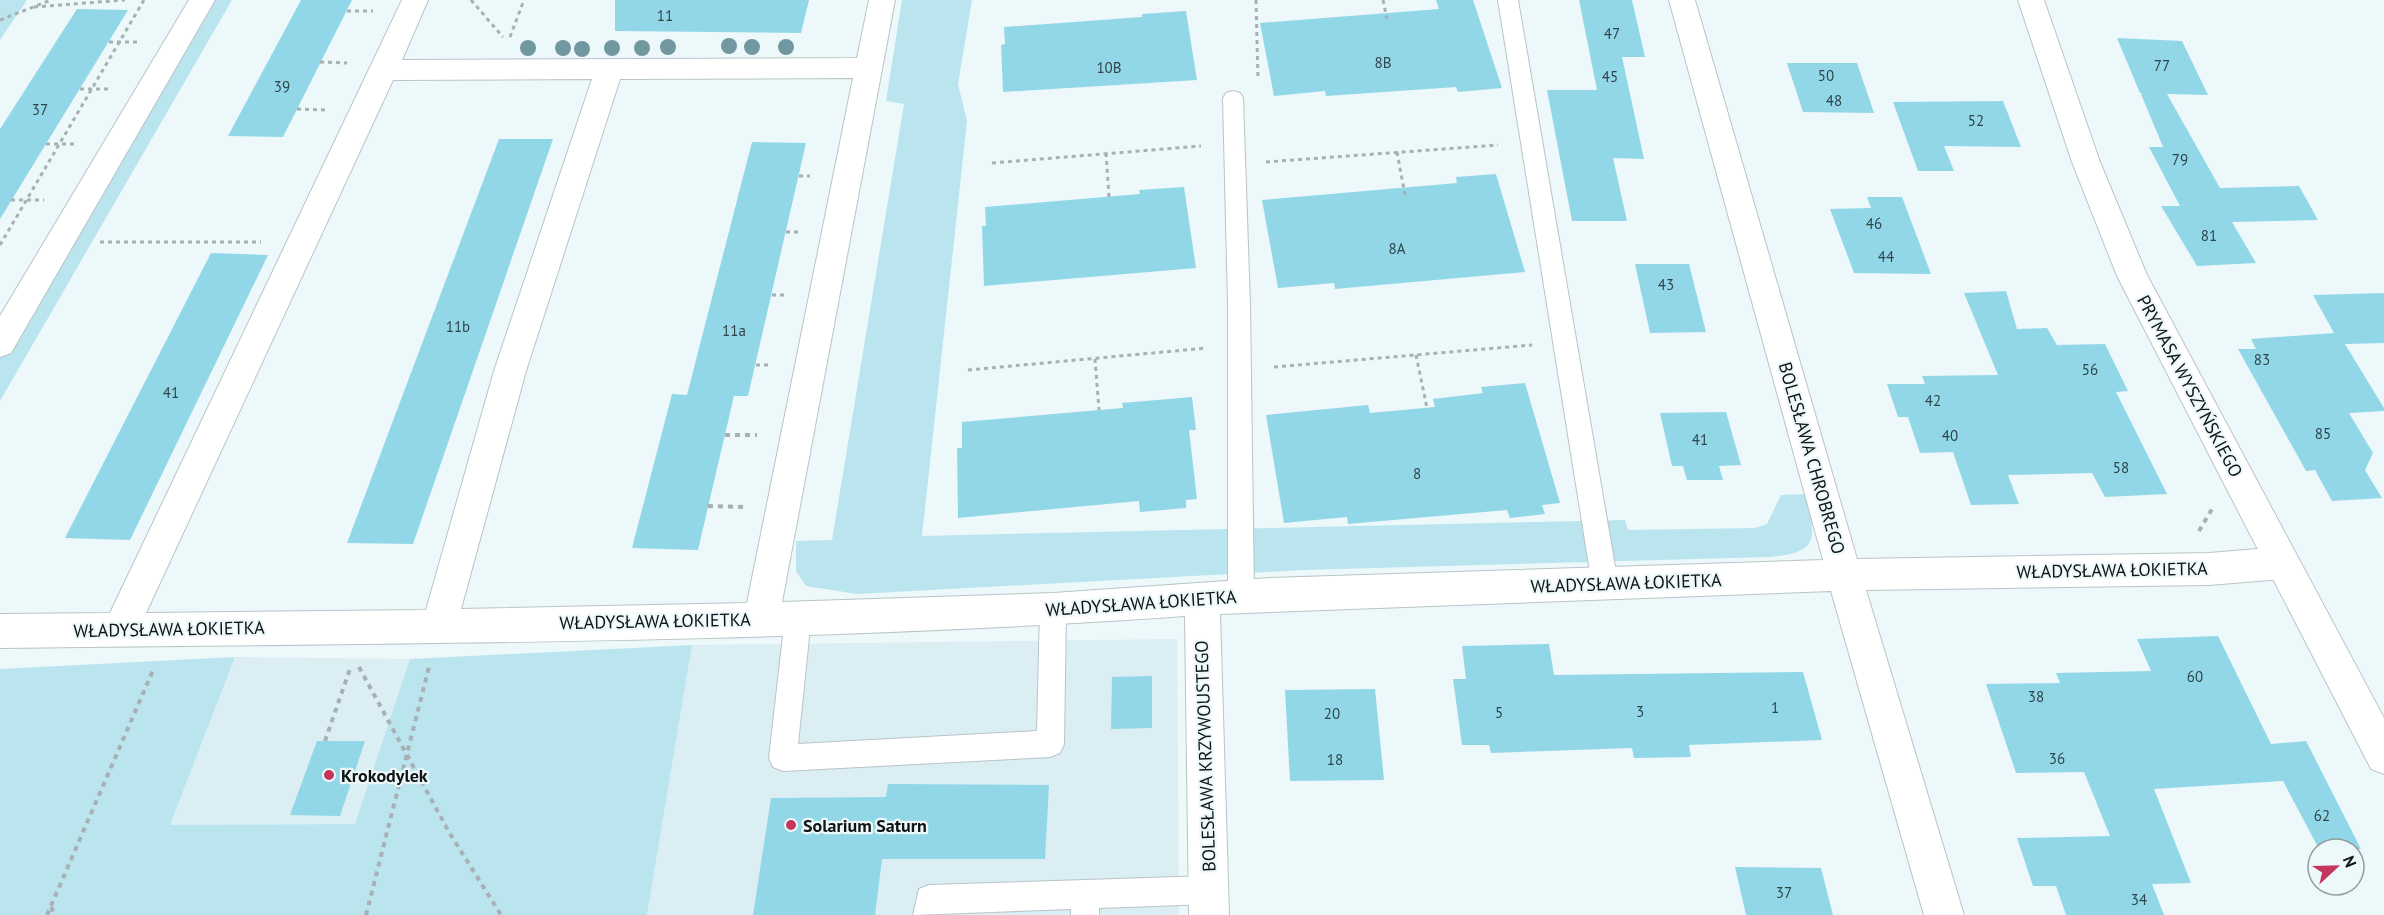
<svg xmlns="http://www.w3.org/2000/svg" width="2384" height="915" font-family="'PT Sans',sans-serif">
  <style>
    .built { fill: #daeef3 }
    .green { fill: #bae5ef }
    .building { fill: #92d7e8 }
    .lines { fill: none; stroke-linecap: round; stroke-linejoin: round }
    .service-casing { stroke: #b9c4c7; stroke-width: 2 }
    .minor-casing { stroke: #b9c4c7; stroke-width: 2 }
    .tertiary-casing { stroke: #b9c4c7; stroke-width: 2 }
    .path-far1 { stroke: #a7b0b2; stroke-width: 3; stroke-dasharray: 4 4; stroke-linecap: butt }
    .path { stroke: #a7b0b2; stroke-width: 4; stroke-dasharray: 5 5; stroke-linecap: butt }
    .service { fill: #fff; fill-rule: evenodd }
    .minor { fill: #fff; fill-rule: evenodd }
    .tertiary { fill: #fff; fill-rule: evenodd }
    .tree { fill: #7198a0 }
    .poi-dot { fill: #c5365c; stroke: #edf8fa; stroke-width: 2 }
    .labels { text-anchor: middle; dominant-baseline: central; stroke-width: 4.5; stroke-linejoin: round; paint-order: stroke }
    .number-label { font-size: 15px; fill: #30454a }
    .street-label { font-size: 18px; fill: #101415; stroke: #edf8fa }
    .poi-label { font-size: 18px; font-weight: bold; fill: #101415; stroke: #edf8fa; text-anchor: start }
  </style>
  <rect width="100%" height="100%" fill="#edf8fa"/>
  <g class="built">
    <path d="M1177,639L1179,915H647L692,645Z"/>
    <path d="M235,657L410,659L355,824L170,825Z"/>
  </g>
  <g class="green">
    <path d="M0,0H27L0,40Z"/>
    <path d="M211,0H232L0,401V356Z"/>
    <path d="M902,0H972L958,84L967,121L922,536L1625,520L1628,530L1755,528L1767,524L1781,495L1805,494C1816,537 1821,553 1769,557L1304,570L857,594L806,586L796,571V541L832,540L904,104L886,101Z"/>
    <path d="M692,645L647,915H0V669L235,657L170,825L355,824L410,659Z"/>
  </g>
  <g class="building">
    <path d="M301,0H352L283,137L228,136Z"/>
    <path d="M615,0H809L801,33L615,31Z"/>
    <path d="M1436,0H1473L1502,88L1458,92L1456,87L1326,96L1325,91L1274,96L1260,23L1439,9Z"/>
    <path d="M1579,0H1632L1645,57H1622L1644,159L1613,158L1627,221H1572L1547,90H1597Z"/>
    <path d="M77,9L128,10L0,219V129Z"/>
    <path d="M1186,11L1197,80L1003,92L1001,45L1005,44L1004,27L1142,17V14Z"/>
    <path d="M2117,38L2182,41L2208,95L2167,94L2220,188L2299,186L2318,220L2232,222L2256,263L2197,266L2161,206H2180L2149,147H2163L2141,94L2143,93H2140Z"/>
    <path d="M1787,63H1857L1874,113L1803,112Z"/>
    <path d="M2003,101L2021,147L1944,146L1954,171H1918L1893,102Z"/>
    <path d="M499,139H553L413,544L347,543Z"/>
    <path d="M752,142L806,143L748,396H734L698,550L632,548L672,394L687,395Z"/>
    <path d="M1496,174L1525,272L1335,289L1334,283L1278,288L1262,200L1457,183L1456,177Z"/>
    <path d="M1184,187L1196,268L984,286L982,226H986L985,207L1140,194L1139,190Z"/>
    <path d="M1867,197H1902L1931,274L1854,273L1830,209L1871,208Z"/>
    <path d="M211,253L268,255L130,540L65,538Z"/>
    <path d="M1635,264H1689L1706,332L1650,333Z"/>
    <path d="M2006,291L2017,329L2047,328L2057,345L2105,344L2128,391L2116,392L2167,494L2105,497L2092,473L2008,475L2019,504L1971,505L1953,452L1920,453L1908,417H1898L1887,384H1925L1922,376L1998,375L1964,293Z"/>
    <path d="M2384,293V343L2345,344L2384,408V411L2349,413L2373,453L2365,470L2382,498L2332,501L2315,470L2306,471L2238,349H2256L2251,339L2334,333L2313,295Z"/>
    <path d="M1525,383L1560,503L1542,505L1545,514L1510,518L1507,510L1348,524L1347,517L1284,523L1266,415L1368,405L1370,413L1435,407L1433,399L1483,393L1481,387Z"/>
    <path d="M1192,397L1196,430H1189L1197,499L1186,500V508L1140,512L1139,501L958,518L957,448H962V422L1123,408L1122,403Z"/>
    <path d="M1726,412L1741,465L1719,466L1723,480H1687L1683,466H1672L1660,413Z"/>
    <path d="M2218,636L2271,744L2306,741L2361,849H2319L2283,781L2154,789L2191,883L2152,884L2164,915H2066L2056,886H2033L2017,838L2110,836L2084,772L2016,773L1986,684L2060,683L2056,673L2151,671L2137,639Z"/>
    <path d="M1549,644L1554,675L1803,672L1822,740L1689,745L1691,757L1634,758L1632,748L1491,753L1489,745H1462L1453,679H1466L1462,646Z"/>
    <path d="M1152,676V728L1111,729L1112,677Z"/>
    <path d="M1375,689L1384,780L1290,781L1285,690Z"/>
    <path d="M317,741H365L340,816L290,815Z"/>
    <path d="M888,784L1049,785L1045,859H882L875,915H753L771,798L886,797Z"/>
    <path d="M1735,867L1821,868L1833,915H1746Z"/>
  </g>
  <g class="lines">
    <defs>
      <g id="service">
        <path d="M1498,0H1518L1618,584L1614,592L1605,596L1596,592L1592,584Z"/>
        <path d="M1233,91L1240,93L1243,98L1250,305L1254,595L1250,603L1241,607L1232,603L1228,595V305L1223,98L1226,93Z"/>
        <path d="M1053,597L1062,601L1066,609L1064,744L1060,753L1050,757L783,771L773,767L769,758L785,618L789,610L798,606L807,610L811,618L798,744L1037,731L1040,609L1044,601Z"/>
        <path d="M1209,876L1219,880L1223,890L1219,900L1209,904L1099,908V915H1071V909L913,915L919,889L929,885Z"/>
      </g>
      <g id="minor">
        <path d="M189,0H215L11,353L0,357V316Z"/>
        <path d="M402,0H428L402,60L857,58L869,0H895L782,602L1053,593L1270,578L1823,560L1669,0H1695L1857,559L2209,553L2281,547L2293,552L2298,563L2293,574L2281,579L2209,585L1866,590L1964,915H1924L1831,591L1220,614L1229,915H1189L1185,616C791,644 395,643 0,648V614L110,613ZM853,78L747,603L461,609L526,371L620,79ZM592,79L494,371L426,610L146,613L393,80Z"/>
      </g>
      <path id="tertiary" d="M2018,0H2044L2100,162L2147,275L2384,718V774L2371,769L2117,276L2072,162Z"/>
    </defs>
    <use href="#service" class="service-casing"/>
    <use href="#minor" class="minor-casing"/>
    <use href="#tertiary" class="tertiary-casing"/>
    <g class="path-far1">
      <path d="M471,0L503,37"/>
      <path d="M1256,0L1258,80"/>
      <path d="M1383,0L1387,19"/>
      <path d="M34,7L125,0"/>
      <path d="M347,11H373"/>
      <path d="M0,20L51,0"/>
      <path d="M510,37L524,0"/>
      <path d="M109,42H139"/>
      <path d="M320,62L347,63"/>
      <path d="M80,89H111"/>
      <path d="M297,109L326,110"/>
      <path d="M46,144H78"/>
      <path d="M1397,152L1405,195"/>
      <path d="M1106,153L1109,197"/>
      <path d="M1266,162L1498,145"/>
      <path d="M992,163L1201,146"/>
      <path d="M799,176H810"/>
      <path d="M11,200H44"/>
      <path d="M786,232H799"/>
      <path d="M100,242H261"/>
      <path d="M0,245L144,0"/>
      <path d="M772,295H787"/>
      <path d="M1416,355L1427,408"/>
      <path d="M1095,359L1099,410"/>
      <path d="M756,365H772"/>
      <path d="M1274,367L1532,345"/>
      <path d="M968,370L1207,348"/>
    </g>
    <g class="path">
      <path d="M725,435H757"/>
      <path d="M708,506L743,507"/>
      <path d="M2199,531L2212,509"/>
      <path d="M359,667L449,832L501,915"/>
      <path d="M325,741L351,666"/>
      <path d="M51,907L55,915"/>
      <path d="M47,915L154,668"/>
      <path d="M366,915L429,667"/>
    </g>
    <use href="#service" class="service"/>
    <use href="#minor" class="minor"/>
    <use href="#tertiary" class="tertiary"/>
  </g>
  <g class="tree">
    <circle cx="729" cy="46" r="8"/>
    <circle cx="668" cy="47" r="8"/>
    <circle cx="752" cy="47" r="8"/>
    <circle cx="786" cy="47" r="8"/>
    <circle cx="528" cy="48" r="8"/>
    <circle cx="563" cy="48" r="8"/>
    <circle cx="612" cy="48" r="8"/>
    <circle cx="642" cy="48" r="8"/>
    <circle cx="582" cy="49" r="8"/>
  </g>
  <g class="poi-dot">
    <circle cx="329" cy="775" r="6"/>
    <circle cx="791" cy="825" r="6"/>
  </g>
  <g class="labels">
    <g class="number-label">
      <text x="665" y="15">11</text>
      <text x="1612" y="33">47</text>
      <text x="1383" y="62">8B</text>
      <text x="2162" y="65">77</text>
      <text x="1109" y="67">10B</text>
      <text x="1826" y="75">50</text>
      <text x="1610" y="76">45</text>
      <text x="282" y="86">39</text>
      <text x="1834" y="100">48</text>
      <text x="40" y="109">37</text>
      <text x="1976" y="120">52</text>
      <text x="2180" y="159">79</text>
      <text x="1874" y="223">46</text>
      <text x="2209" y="235">81</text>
      <text x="1397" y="248">8A</text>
      <text x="1886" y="256">44</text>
      <text x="1666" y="284">43</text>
      <text x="458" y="326">11b</text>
      <text x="734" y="330">11a</text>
      <text x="2262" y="359">83</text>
      <text x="2090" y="369">56</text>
      <text x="171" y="392">41</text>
      <text x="1933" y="400">42</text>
      <text x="2323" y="433">85</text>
      <text x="1950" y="435">40</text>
      <text x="1700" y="439">41</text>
      <text x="2121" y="467">58</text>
      <text x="1417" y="473">8</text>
      <text x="2195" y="676">60</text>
      <text x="2036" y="696">38</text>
      <text x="1775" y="707">1</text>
      <text x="1640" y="711">3</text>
      <text x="1499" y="712">5</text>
      <text x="1332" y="713">20</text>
      <text x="2057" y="758">36</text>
      <text x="1335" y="759">18</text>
      <text x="2322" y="815">62</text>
      <text x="1784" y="892">37</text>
      <text x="2139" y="899">34</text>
    </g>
    <g class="street-label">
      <text transform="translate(2190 386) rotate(62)">PRYMASA WYSZYŃSKIEGO</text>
      <text transform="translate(1812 458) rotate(74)">BOLESŁAWA CHROBREGO</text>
      <text transform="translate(2112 570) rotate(-1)">WŁADYSŁAWA ŁOKIETKA</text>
      <text transform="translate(1626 583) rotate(-2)">WŁADYSŁAWA ŁOKIETKA</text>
      <text transform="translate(1141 603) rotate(-4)">WŁADYSŁAWA ŁOKIETKA</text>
      <text transform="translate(655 621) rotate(-1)">WŁADYSŁAWA ŁOKIETKA</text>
      <text transform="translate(169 629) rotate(-1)">WŁADYSŁAWA ŁOKIETKA</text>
      <text transform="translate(1205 756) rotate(-92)">BOLESŁAWA KRZYWOUSTEGO</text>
    </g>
    <g class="poi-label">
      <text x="341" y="775">Krokodylek</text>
      <text x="803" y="825">Solarium Saturn</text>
    </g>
  </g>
  <g transform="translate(2336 867) rotate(68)"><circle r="28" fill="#edf8fa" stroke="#959d9e" stroke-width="1.5"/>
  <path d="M0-4.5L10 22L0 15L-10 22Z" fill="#c5365c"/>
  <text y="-9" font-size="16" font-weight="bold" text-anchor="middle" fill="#101415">N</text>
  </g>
</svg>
